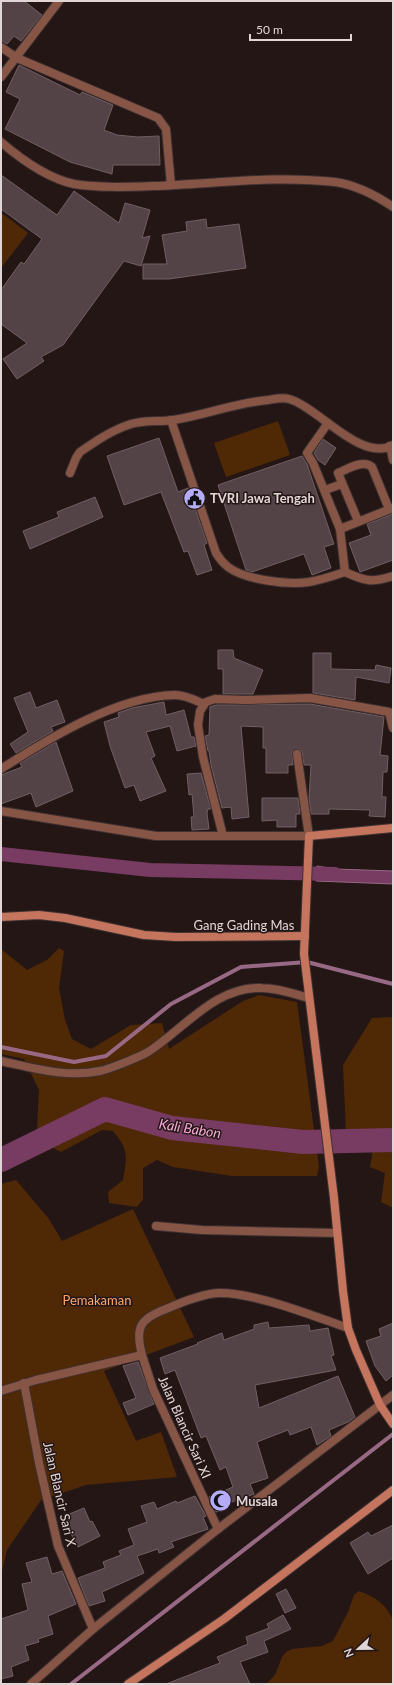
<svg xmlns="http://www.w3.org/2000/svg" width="394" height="1685" font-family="Lato,sans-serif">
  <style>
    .green { fill: #4f2806 }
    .water { fill: #783b62; stroke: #986984 }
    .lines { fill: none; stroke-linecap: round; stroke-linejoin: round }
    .stream { stroke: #986984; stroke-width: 4 }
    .canal { stroke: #783b62; stroke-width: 14 }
    .river { stroke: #783b62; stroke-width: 24 }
    .building { fill: #534246; stroke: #715f63 }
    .lane-casing { stroke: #3f3131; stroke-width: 10 }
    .street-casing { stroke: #3f3131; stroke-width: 10 }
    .secondary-casing { stroke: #3f3131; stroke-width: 10 }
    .lane { stroke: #875546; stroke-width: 8 }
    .street { stroke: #875546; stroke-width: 8 }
    .secondary { stroke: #c5755d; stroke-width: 8 }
    .labels { text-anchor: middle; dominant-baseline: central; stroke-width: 3; stroke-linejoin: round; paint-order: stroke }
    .poi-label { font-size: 13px; font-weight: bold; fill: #e1d5d5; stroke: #251616; text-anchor: start }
    .street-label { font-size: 13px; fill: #e1d5d5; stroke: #251616 }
    .park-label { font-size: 13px; fill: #fea869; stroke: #251616 }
    .water-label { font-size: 14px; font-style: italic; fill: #f5abd8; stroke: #251616 }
  </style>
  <rect width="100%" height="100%" fill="#251616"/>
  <g class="green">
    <path d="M3,214L28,233L1,268V216Z"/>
    <path d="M278,421L290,455L226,477L214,443Z"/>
    <path d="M59,948L64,951L59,988L65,1020L72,1039L91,1049L131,1025L162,1023L169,1049L243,1001L259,995L297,1002L319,1167L317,1176H232L173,1167L157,1160L143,1168V1199L137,1207L109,1203L108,1192L123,1180C127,1156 129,1150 113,1131L102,1130L61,1152L50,1146L37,1130L39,1090L24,1059L1,1054V949L27,970L47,960Z"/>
    <path d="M393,1017V1131L346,1133L343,1065L372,1018Z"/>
    <path d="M373,1149H393V1208L381,1202L385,1173L370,1167Z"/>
    <path d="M16,1180L49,1219L62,1241L133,1209L194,1337L104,1371L136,1441L161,1432L177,1477L86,1485L41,1500L7,1550L1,1575V1184Z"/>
    <path d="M359,1591C375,1597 387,1604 393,1621V1684H266L275,1675L282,1657L286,1652L292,1649L322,1646L333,1641L348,1612L354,1595Z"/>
  </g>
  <path class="water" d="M317,866L335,869L393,871V884L316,881Z"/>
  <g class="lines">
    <g class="stream">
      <path d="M1,1047L74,1062L106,1056L171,1004L241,967L307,962L393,984"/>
      <path d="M71,1684L393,1434"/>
    </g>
    <path class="canal" d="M1,854L150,870L335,874"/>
    <path class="river" d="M1,1160L105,1109L172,1128L303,1142L393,1140"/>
  </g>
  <g class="building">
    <path d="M1,1H24L42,15L21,41L14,36L7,44L1,40Z"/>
    <path d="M19,65L80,95L82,92L113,105L104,130L117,135L138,137L159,136L160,165H113L112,174L70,162L5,129L20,99L6,92Z"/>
    <path d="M1,175L57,215L74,191L119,223L125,203L150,210L142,238L150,236L141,266L124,261L63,345L41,357L44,361L17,379L3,359L27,343L1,324V290L21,262L24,264L42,239L1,209Z"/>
    <path d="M206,219L207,228L239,224L246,268L169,279H143V264H167L162,235L187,231L186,222Z"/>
    <path d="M159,438L178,492L188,488L207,543L204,545L212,570L197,575L188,551L184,552L161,492L124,505L107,456Z"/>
    <path d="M323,439L336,448L325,465L318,460L314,453Z"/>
    <path d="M302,456L307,464L334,544L324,547L331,568L312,575L304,554L252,572L246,570L218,485Z"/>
    <path d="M95,497L103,517L30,549L23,531L59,517L57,512Z"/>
    <path d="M393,514V560L360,572L349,543L371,535L367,524Z"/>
    <path d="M218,650H233L234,658L263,670L253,694H223V669H218Z"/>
    <path d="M313,653H331V669L375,670L376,665L391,668L389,683L356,677L355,700L313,693Z"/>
    <path d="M30,692L36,708L57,700L65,722L51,727L53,731L16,753L10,744L28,732L14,698Z"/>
    <path d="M164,702L166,715L184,710L191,737H194L196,746L177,751L170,726L146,732L155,756L151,758L166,791L140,801L134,785L125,788L110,746L104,722L119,717L118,713L132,708Z"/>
    <path d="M310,704L384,717L380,755L388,756L387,772H383L382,797H386L385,817L369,816L370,810L329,809V814H311L309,798L311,765H304L302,751L297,749L292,752L293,765H288V773H266V748H263V727L241,726L249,817L232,819L231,807L222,808L211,765L209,751H208L205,736L209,735L210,707L216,705Z"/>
    <path d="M56,742L73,791L36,807L31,793L1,804V775L22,767L20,763Z"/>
    <path d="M201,773L211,809H208L207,813L209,829L192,830L191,817H194L192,794L189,795L187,774Z"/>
    <path d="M262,798H298L300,814H296V827H277V820L262,821Z"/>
    <path d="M268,1322L269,1328L309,1325L310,1331L328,1328L334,1355L331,1356L336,1370L255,1385L259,1408L338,1376L355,1417L348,1422L329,1430L331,1436L317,1445L311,1427L290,1435L288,1430L257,1442L268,1478L250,1484L254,1494L229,1503L230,1506L216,1512L209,1497L233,1487L226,1467L220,1470L206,1436L201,1438L175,1370L165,1374L160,1358L198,1344L197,1343L222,1333L224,1340L254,1329V1325Z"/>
    <path d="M393,1323V1375L386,1381L375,1366L366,1341L381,1336L379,1329Z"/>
    <path d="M138,1362L154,1404L128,1415L123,1403L136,1398L123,1366Z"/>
    <path d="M195,1496L206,1516L203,1517L208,1529L171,1542L174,1547L159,1553L158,1549L137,1556L144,1573L102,1592L105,1601L89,1606L78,1578L105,1568L103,1562L121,1555L119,1551L134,1545L128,1529L147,1522L141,1506L154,1502L157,1509L176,1501L177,1503Z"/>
    <path d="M84,1508L90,1522L92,1521L100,1536L78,1547L62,1517Z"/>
    <path d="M393,1525V1558L368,1574L350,1543L368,1532L371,1536Z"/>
    <path d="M47,1557L52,1574L62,1571L76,1604L48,1616L53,1634L38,1639L39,1642L25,1646L29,1660L11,1667L13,1676L1,1679V1619L28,1610L22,1584L32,1582L26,1563Z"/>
    <path d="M286,1589L296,1608L285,1613L276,1594Z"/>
    <path d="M283,1615L291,1629L264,1641L268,1652L240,1662L250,1684H166L220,1663L217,1657L248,1644L246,1637L269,1628L267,1624Z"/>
  </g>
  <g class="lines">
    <defs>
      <g id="lane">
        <path d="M171,420L216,553C219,558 223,563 228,567C245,580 288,585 309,582C321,580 333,576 345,572C365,581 371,583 393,576"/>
        <path d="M328,423L307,453L313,463L340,529L345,572"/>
        <path d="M390,446L393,460"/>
        <path d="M325,490L342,484"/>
        <path d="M358,521L338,473C348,469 363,459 372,467L389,509"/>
        <path d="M340,529L393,508"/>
        <path d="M156,1226L202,1230L337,1233"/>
        <path d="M142,1355C135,1328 139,1319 166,1309C182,1302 201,1294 218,1293C254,1292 313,1316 348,1328"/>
      </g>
      <g id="street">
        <path d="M1,47L17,58L158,118L166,129L171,185"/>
        <path d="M1,77L59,1"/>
        <path d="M1,142C22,160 47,178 74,184C100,188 127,187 153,186C213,184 275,175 335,182C355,185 377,196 393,207"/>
        <path d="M70,473L76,458L80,452C96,441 112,430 131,424C145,420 159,422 173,420C205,415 235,403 268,400C274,399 283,397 289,399C318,407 361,463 393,445"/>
        <path d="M1,769C48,739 117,696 175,695C185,695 195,700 204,704"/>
        <path d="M1,811L156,836H309L297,754"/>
        <path d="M223,836L203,757L198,725L200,711L206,702L215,699L245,700L310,698L389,712L393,728"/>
        <path d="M1,1061C33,1068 67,1078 100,1071C110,1069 139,1057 148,1052C184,1029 215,986 262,988C278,988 294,994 309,998"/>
        <path d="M24,1383L39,1463L58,1546L93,1629"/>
        <path d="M1,1391L36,1380L142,1355L153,1389L218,1529"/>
        <path d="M31,1684L93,1629L218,1529L393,1395"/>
      </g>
      <g id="secondary">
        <path d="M393,828L309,836L304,954L334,1198L343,1291L348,1328L356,1350L380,1405L393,1424"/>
        <path d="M1,917L39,915L65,918L144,935L176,937L305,936"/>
        <path d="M128,1684L224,1619L393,1490"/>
      </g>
    </defs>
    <use href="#lane" class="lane-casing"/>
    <use href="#street" class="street-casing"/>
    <use href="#secondary" class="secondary-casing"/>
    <use href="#lane" class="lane"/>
    <use href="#street" class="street"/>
    <use href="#secondary" class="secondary"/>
  </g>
  <defs>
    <symbol id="civic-disc" viewBox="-11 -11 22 22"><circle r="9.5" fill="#b4acf9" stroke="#251616"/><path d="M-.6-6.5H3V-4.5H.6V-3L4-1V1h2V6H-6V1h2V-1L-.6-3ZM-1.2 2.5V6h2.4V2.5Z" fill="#111"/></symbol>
    <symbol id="mosque-disc" viewBox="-11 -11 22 22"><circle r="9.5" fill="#b4acf9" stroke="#251616"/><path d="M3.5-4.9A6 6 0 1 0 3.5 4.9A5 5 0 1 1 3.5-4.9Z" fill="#111"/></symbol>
  </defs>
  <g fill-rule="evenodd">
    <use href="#civic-disc" x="182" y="486" width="25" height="25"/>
    <use href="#mosque-disc" x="208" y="1488" width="25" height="25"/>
  </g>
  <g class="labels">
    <g class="poi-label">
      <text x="210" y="498">TVRI Jawa Tengah</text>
      <text x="236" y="1501">Musala</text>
    </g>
    <g class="street-label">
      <text x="244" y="925">Gang Gading Mas</text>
      <text transform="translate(185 1427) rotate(66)">Jalan Blancir Sari XI</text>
      <text transform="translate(60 1494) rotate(77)">Jalan Blancir Sari X</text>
    </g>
    <g class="park-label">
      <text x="97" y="1300">Pemakaman</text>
    </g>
    <g class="water-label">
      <text transform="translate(190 1128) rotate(9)">Kali Babon</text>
    </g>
  </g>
  <rect width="394" height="1685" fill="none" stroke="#e1d5d5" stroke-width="4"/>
  <g transform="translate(358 1649) rotate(248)" stroke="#251616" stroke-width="3" paint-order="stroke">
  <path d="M0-3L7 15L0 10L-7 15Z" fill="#e1d5d5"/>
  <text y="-6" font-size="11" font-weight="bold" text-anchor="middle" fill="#e1d5d5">N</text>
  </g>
  <path d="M250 34v6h101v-6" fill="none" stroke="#e1d5d5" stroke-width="2"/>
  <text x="256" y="34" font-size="12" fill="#e1d5d5" stroke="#251616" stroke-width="3" paint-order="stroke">50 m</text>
</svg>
